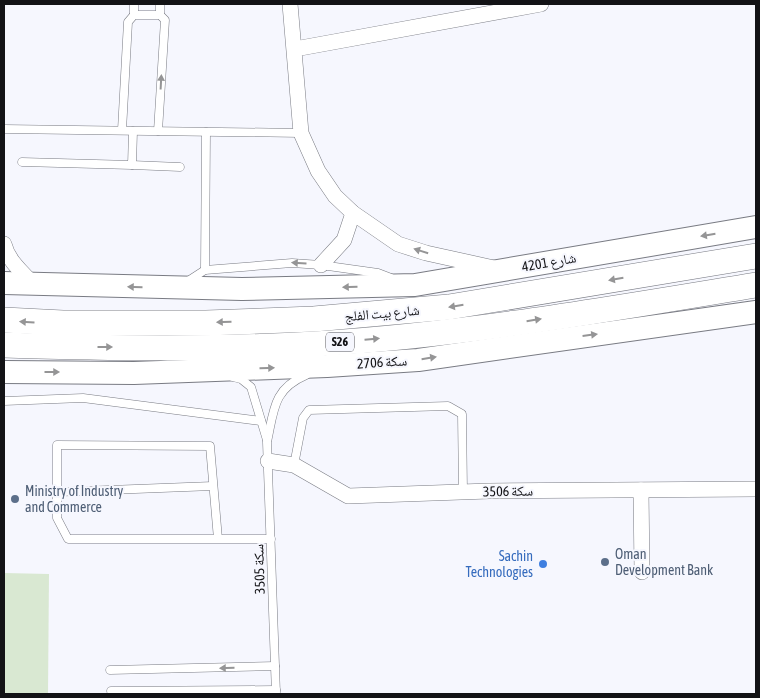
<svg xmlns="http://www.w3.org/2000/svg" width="760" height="698" font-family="'Asap Condensed','Noto Naskh Arabic',sans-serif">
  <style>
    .green { fill: #d9e8d2 }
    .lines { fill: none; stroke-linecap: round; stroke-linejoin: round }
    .lane-casing { stroke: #797b83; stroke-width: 9 }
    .street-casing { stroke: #797b83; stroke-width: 16 }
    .secondary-casing { stroke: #797b83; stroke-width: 24 }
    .primary-casing { stroke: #797b83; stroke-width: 26 }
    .lane { stroke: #fff; stroke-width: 8 }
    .street { stroke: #fff; stroke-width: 15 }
    .secondary { stroke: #fff; stroke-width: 22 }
    .primary { stroke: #fff; stroke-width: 25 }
    .oneway { fill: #959596 }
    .service-dot { fill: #5c6f8a; stroke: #f6f7fe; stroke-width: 2 }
    .shop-dot { fill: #3f7fe0; stroke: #f6f7fe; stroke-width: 2 }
    .labels { text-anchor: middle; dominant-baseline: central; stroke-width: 4; stroke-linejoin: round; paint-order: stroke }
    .shield { fill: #f6f7fe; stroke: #57575c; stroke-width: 1 }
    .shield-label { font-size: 12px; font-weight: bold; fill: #131316 }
    .street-label { font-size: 14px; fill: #131316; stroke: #f6f7fe }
    .service-label { font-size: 14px; fill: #4e5e75; stroke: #f6f7fe; text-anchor: start }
    .shop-label { font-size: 14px; fill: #366cbe; stroke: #f6f7fe; text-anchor: end }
  </style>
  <rect width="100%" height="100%" fill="#f6f7fe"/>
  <path class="green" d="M4,573L49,574L48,694H4Z"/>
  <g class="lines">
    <defs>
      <g id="lane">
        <path d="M160,4V15"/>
        <path d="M134,15V4"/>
        <path d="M4,129L301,133"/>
        <path d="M122,130L128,22L134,15H160L165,20L158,131"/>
        <path d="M22,162L132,165L133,131"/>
        <path d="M132,165L180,167"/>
        <path d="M205,270L206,132"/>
        <path d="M188,281L205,270L292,263L321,265L378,273L391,278"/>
        <path d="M233,377L241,379L251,387L267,440"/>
        <path d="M4,401L83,398L261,421"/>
        <path d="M294,465L303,418L309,410L448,406L462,414L463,492"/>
        <path d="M57,492L213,486"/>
        <path d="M218,539L210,446L57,445V518L68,539H271"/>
        <path d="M110,670L275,666"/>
        <path d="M111,691L276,690"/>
        <path d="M276,694L267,442C274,410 273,389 306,375"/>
      </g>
      <g id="street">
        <path d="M290,4L301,133L318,171L335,196L353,213L344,240L321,265"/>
        <path d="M295,49L541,4"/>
        <path d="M353,213L398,244L426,253L494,268"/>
        <path d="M4,244C8,261 23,273 35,286"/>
        <path d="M268,461L294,465L348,496L489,491L756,489"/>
        <path d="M641,490L642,572"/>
      </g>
      <g id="secondary">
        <path d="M4,283L242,289L415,285L756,227"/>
        <path d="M4,372L134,373L327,366L418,360L756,312"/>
      </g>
      <g id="primary">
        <path d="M4,320L63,323H206L314,319L449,307L756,256"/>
        <path d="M4,345C107,348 212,350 315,344C463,335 610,309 756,285"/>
      </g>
    </defs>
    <use href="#lane" class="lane-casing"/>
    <use href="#street" class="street-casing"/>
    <use href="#secondary" class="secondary-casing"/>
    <use href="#primary" class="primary-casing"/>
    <use href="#lane" class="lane"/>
    <use href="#street" class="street"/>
    <use href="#secondary" class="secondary"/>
    <use href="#primary" class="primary"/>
  </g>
  <defs><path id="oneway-solid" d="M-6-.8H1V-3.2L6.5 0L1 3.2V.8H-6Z" transform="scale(1.25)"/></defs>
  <g class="oneway">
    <use href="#oneway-solid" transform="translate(161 82) rotate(-87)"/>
    <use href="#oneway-solid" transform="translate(708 235) rotate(171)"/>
    <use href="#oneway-solid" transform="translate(421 251) rotate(-163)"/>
    <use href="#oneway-solid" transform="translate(299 263) rotate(-177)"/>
    <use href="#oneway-solid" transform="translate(616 279) rotate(170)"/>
    <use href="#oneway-solid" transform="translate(135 287) rotate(-179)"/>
    <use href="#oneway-solid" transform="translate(350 287) rotate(178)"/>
    <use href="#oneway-solid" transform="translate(456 306) rotate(171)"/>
    <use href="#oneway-solid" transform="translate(534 320) rotate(-9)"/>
    <use href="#oneway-solid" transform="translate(27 322) rotate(-177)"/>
    <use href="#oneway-solid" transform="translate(224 322) rotate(178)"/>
    <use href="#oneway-solid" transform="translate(590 335) rotate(-7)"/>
    <use href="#oneway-solid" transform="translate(372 339) rotate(-5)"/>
    <use href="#oneway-solid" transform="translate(105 347)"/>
    <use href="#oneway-solid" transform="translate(429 358) rotate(-9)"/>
    <use href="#oneway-solid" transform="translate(267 368) rotate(-2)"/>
    <use href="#oneway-solid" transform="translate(52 372)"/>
    <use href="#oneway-solid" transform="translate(227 668) rotate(179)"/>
  </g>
  <g class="service-dot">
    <circle cx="15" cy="499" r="5"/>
    <circle cx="605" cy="562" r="5"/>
  </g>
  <circle class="shop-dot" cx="543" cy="564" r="5"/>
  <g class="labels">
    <rect class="shield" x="326" y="332.5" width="28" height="19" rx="4"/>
    <g class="shield-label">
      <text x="340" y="342">S26</text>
    </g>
    <g class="street-label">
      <text transform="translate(549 262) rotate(-10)">شارع 4201</text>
      <text transform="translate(382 313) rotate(-5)">شارع بيت الفلج</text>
      <text transform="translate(382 362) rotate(-4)">سكة 2706</text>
      <text transform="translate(508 491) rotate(-1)">سكة 3506</text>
      <text transform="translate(259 569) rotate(-92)">سكة 3505</text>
    </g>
    <g class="service-label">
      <text x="25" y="491">Ministry of Industry<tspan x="25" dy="16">and Commerce</tspan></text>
      <text x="615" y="554">Oman<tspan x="615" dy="16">Development Bank</tspan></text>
    </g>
    <g class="shop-label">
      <text x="533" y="556">Sachin<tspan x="533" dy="16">Technologies</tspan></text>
    </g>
  </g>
  <rect width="760" height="698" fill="none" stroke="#131316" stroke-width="10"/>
</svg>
